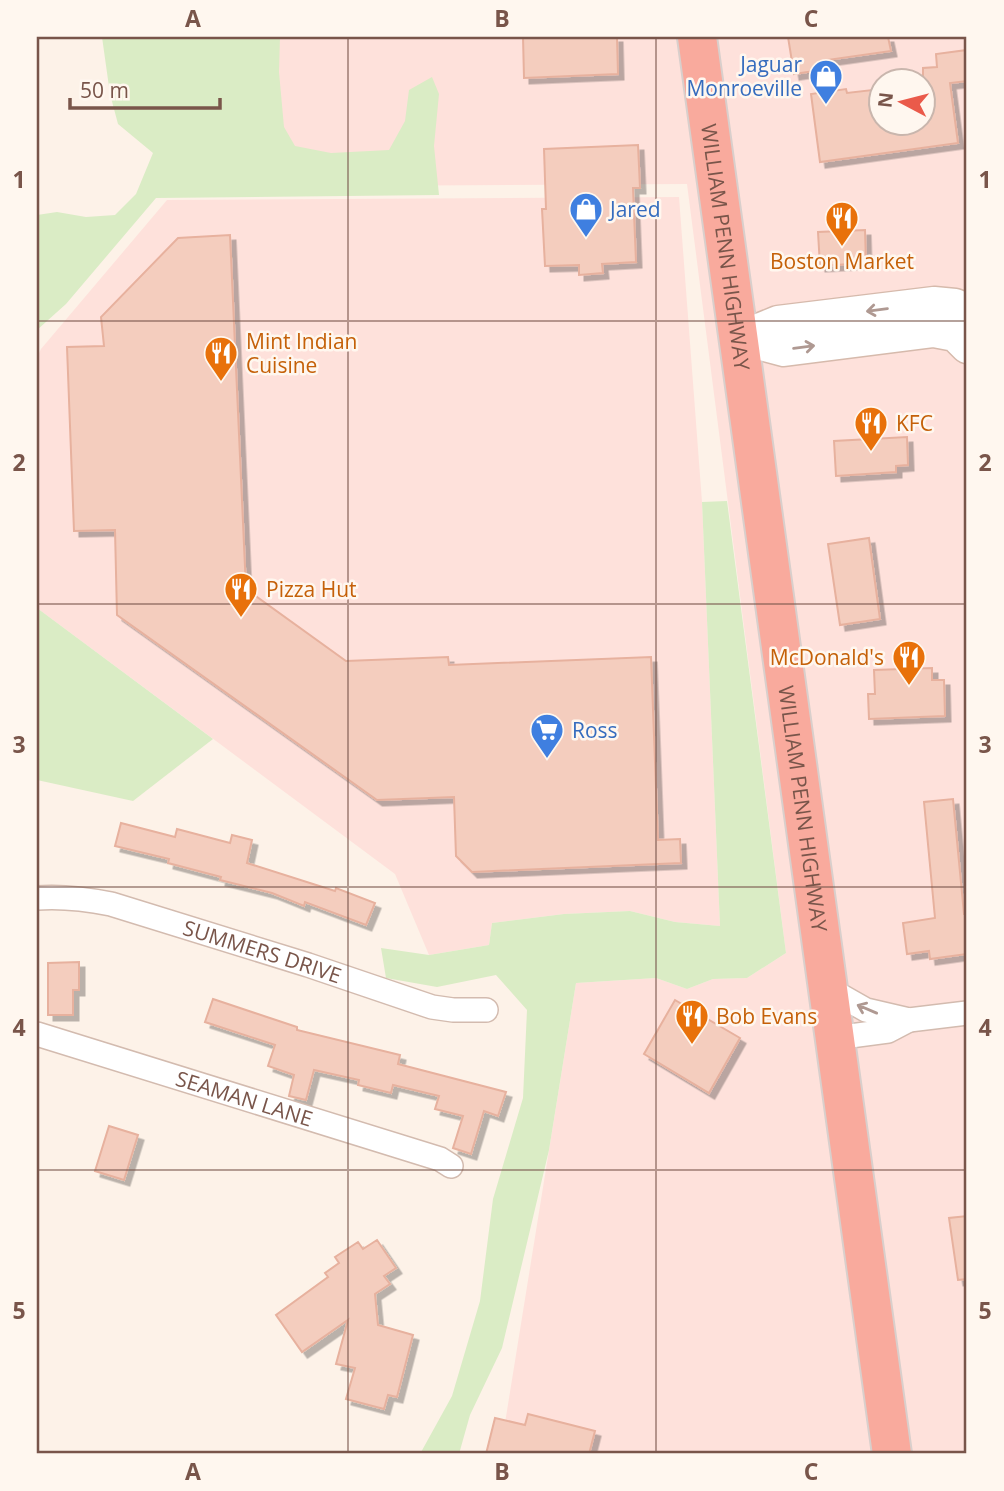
<svg xmlns="http://www.w3.org/2000/svg" width="1004" height="1491" font-family="'Open Sans',sans-serif">
  <style>
    .commercial { fill: #fee1db; fill-rule: evenodd }
    .green { fill: #daecc5 }
    .building { fill: #f4cdbe; stroke: #e7b19e; stroke-width: 2; filter: url(#shadow) }
    .lines { fill: none; stroke-linecap: round; stroke-linejoin: round }
    .street-casing { stroke: #d3bbaf; stroke-width: 26 }
    .secondary-casing { stroke: #d6baac; stroke-width: 35 }
    .highway-casing { stroke: #d9cfcc; stroke-width: 42 }
    .street { stroke: #fff; stroke-width: 23 }
    .secondary { stroke: #fff; stroke-width: 32 }
    .highway { stroke: #f9aa9d; stroke-width: 38 }
    .oneway { stroke: #af9992 }
    .grid { fill: none; stroke: #79554a; stroke-width: 2; stroke-opacity: 0.55 }
    .labels { text-anchor: middle; dominant-baseline: central; stroke-width: 5; stroke-linejoin: round; paint-order: stroke }
    .shop-label { font-size: 21px; fill: #366cbe; stroke: #fff7ef; text-anchor: start }
    .street-label { font-size: 21px; fill: #79554a; stroke: #fff7ef }
    .food-label { font-size: 21px; fill: #c56008; stroke: #fff7ef; text-anchor: start }
    .neatline { fill: none; stroke: #79554a; stroke-width: 2.5 }
    .grid-label { font-size: 23px; text-anchor: middle; font-weight: bold; fill: #79554a }
  </style>
  <defs>
    <filter id="shadow"><feDropShadow dx="5.5" dy="5.5" stdDeviation="0" flood-color="#0004"/></filter>
  </defs>
  <rect width="100%" height="100%" fill="#fdf2e8"/>
  <g class="commercial">
    <path d="M212,37H967V1454H500L576,983L656,978L687,989L713,979L747,978L786,953L687,184L170,187ZM881,80H923V122H881Z"/>
    <path d="M679,197L702,502L720,926L675,922L630,911L564,914L492,923L489,945L429,955L395,874L37,608V357L41,349L167,200Z"/>
  </g>
  <g class="green">
    <path d="M102,37H280L279,72L284,127L295,146L331,153L389,150L405,121L409,90L432,77L439,94L434,146L439,195L156,198L66,304L37,330V215L57,212L86,217L115,215L136,194L153,153L118,124L110,94Z"/>
    <path d="M727,501L786,953L747,978L713,979L687,989L656,978L576,983L549,1150L502,1348L470,1415L459,1454H420L452,1396L480,1301L493,1199L523,1098L527,1010L496,975L437,987L386,978L381,948L429,955L489,945L492,923L564,914L630,911L675,922L720,926L702,502Z"/>
    <path d="M37,608L213,739L133,801L37,780Z"/>
  </g>
  <g class="building">
    <path d="M523,37H617L618,74L524,78Z"/>
    <path d="M788,37H888L891,51L820,61L821,70L794,74Z"/>
    <path d="M967,50V81L950,83L958,143L820,162L811,94L846,89L847,93L881,89V122H923V68L937,67L936,54Z"/>
    <path d="M638,145L640,188H633L636,262L602,264L603,273L579,275V265L545,266L542,209H546L544,149Z"/>
    <path d="M865,230L866,263L820,266L818,232Z"/>
    <path d="M230,235L246,589L346,661L448,657L449,665L651,657L658,840L680,839L681,863L472,872L456,856L454,797L377,800L117,615L115,530L74,531L67,347L104,346L101,317L178,238Z"/>
    <path d="M907,437L908,465L896,466V472L836,476L834,441Z"/>
    <path d="M869,538L880,619L840,625L828,544Z"/>
    <path d="M932,668V680H944L945,716L869,719L868,694H875L874,670Z"/>
    <path d="M953,799L964,914H967V954L930,959L929,951L907,954L903,923L935,918L924,802Z"/>
    <path d="M121,823L175,837L177,829L230,843L232,835L252,840L247,863L335,891L336,888L375,903L366,925L305,902L304,906L272,893L220,880L221,877L168,863L169,859L115,846Z"/>
    <path d="M79,962V990H73V1015H48V963Z"/>
    <path d="M213,999L297,1027V1030L400,1055L398,1064L506,1092L498,1116L484,1111L471,1154L453,1148L463,1116L435,1109L439,1096L393,1085L391,1093L358,1085L359,1080L314,1070L306,1100L289,1096L294,1075L268,1066L275,1045L205,1022Z"/>
    <path d="M675,1000L740,1038L709,1093L644,1054Z"/>
    <path d="M109,1126L138,1135L124,1180L95,1171Z"/>
    <path d="M967,1216V1279L958,1280L949,1218Z"/>
    <path d="M377,1240L396,1268L384,1276L390,1284L375,1294L378,1325L413,1335L397,1397L388,1395L384,1409L346,1399L355,1368L336,1364L348,1320L302,1352L276,1315L328,1277L325,1273L339,1263L335,1257L358,1242L363,1249Z"/>
    <path d="M528,1414L595,1431L589,1454H486L495,1418L525,1425Z"/>
  </g>
  <g class="lines">
    <defs>
      <g id="street">
        <path id="s1" d="M37,898C63,896 86,899 111,904L308,965L432,1007L453,1010H486"/>
        <path d="M829,989L866,1010L909,1020L967,1013"/>
        <path id="s2" d="M37,1034L440,1159L451,1166"/>
        <path d="M835,1038L888,1031L909,1020"/>
      </g>
      <g id="secondary">
        <path d="M739,338L784,350L934,331L955,335L967,347"/>
        <path d="M739,338L778,322L934,303L955,305L967,310"/>
      </g>
      <g id="highway">
        <path id="s3" d="M697,37L892,1454"/>
      </g>
    </defs>
    <use href="#street" class="street-casing"/>
    <use href="#secondary" class="secondary-casing"/>
    <use href="#highway" class="highway-casing"/>
    <use href="#street" class="street"/>
    <use href="#secondary" class="secondary"/>
    <use href="#highway" class="highway"/>
  </g>
  <defs><path id="oneway-shaft" d="M-6 0H5M1.5-3L5.5 0L1.5 3" fill="none" stroke-width="1.6" stroke-linecap="round" stroke-linejoin="round" transform="scale(1.75)"/></defs>
  <g class="oneway">
    <use href="#oneway-shaft" transform="translate(877 310) rotate(173)"/>
    <use href="#oneway-shaft" transform="translate(804 347) rotate(-7)"/>
    <use href="#oneway-shaft" transform="translate(867 1009) rotate(-157)"/>
  </g>
  <path class="grid" d="M348,37V1454M656,37V1454M37,321H967M37,604H967M37,887H967M37,1170H967"/>
  <defs>
    <symbol id="shop-pin" viewBox="-11 -11 22 30"><path d="M0 17L-7.5 6A9.5 9.5 0 1 1 7.5 6Z" fill="#3f7fe0" stroke="#fff7ef"/><path d="M-5-2.5h2.3a2.7 3.5 0 0 1 5.4 0H5L5.5 6h-11ZM-1.5-2.5h3a1.5 2.3 0 0 0-3 0Z" fill="#fff"/></symbol>
    <symbol id="restaurant-pin" viewBox="-11 -11 22 30"><path d="M0 17L-7.5 6A9.5 9.5 0 1 1 7.5 6Z" fill="#e8710a" stroke="#fff7ef"/><path d="M-5-6h1v4h1v-4h1v4h1v-4h1v5L-1.5 .5V6h-2V.5L-5-1ZM5-6V6H3V1.5H1.5Q1.5-4 5-6Z" fill="#fff"/></symbol>
    <symbol id="supermarket-pin" viewBox="-11 -11 22 30"><path d="M0 17L-7.5 6A9.5 9.5 0 1 1 7.5 6Z" fill="#3f7fe0" stroke="#fff7ef"/><path d="M-6-5.5h2.5l.6 2H6L4.5 2H-2.5L-4.4-4H-6ZM-1.5 3.2a1.3 1.3 0 1 0 .1 0ZM3 3.2a1.3 1.3 0 1 0 .1 0Z" fill="#fff"/></symbol>
  </defs>
  <g fill-rule="evenodd">
    <use href="#shop-pin" x="807" y="57" width="38" height="52"/>
    <use href="#shop-pin" x="567" y="190" width="38" height="52"/>
    <use href="#restaurant-pin" x="823" y="199" width="38" height="52"/>
    <use href="#restaurant-pin" x="202" y="334" width="38" height="52"/>
    <use href="#restaurant-pin" x="852" y="404" width="38" height="52"/>
    <use href="#restaurant-pin" x="222" y="570" width="38" height="52"/>
    <use href="#restaurant-pin" x="890" y="638" width="38" height="52"/>
    <use href="#supermarket-pin" x="528" y="711" width="38" height="52"/>
    <use href="#restaurant-pin" x="673" y="997" width="38" height="52"/>
  </g>
  <g class="labels">
    <g class="shop-label">
      <text x="802" y="64" text-anchor="end">Jaguar<tspan x="802" dy="24">Monroeville</tspan></text>
      <text x="610" y="209">Jared</text>
      <text x="572" y="730">Ross</text>
    </g>
    <g class="street-label">
      <text stroke="none"><textPath href="#s3" startOffset="212">WILLIAM PENN HIGHWAY</textPath></text>
      <text stroke="none"><textPath href="#s3" startOffset="779">WILLIAM PENN HIGHWAY</textPath></text>
      <text stroke="none"><textPath href="#s1" startOffset="233">SUMMERS DRIVE</textPath></text>
      <text stroke="none"><textPath href="#s2" startOffset="217">SEAMAN LANE</textPath></text>
    </g>
    <g class="food-label">
      <text x="842" y="261" text-anchor="middle">Boston Market</text>
      <text x="246" y="341">Mint Indian<tspan x="246" dy="24">Cuisine</tspan></text>
      <text x="896" y="423">KFC</text>
      <text x="266" y="589">Pizza Hut</text>
      <text x="884" y="657" text-anchor="end">McDonald's</text>
      <text x="716" y="1016">Bob Evans</text>
    </g>
  </g>
  <rect width="1004" height="1491" fill="none" stroke="#fff7ef" stroke-width="77"/>
  <g transform="translate(902 102) rotate(277)"><circle r="33" fill="#fff7ef" stroke="#c9b6ad" stroke-width="2"/>
  <path d="M0-5L12 26L0 18L-12 26Z" fill="#ea5a4a"/>
  <text y="-10" font-size="19" font-weight="bold" text-anchor="middle" fill="#79554a">N</text>
  </g>
  <path d="M70 98v10h150v-10" fill="none" stroke="#79554a" stroke-width="3.5"/>
  <text x="80" y="98" font-size="21" fill="#79554a" stroke="#fff7ef" stroke-width="5" paint-order="stroke">50 m</text>
  <rect x="38" y="38" width="927" height="1414" class="neatline"/>
  <g class="grid-label">
    <text x="193" y="27">A</text>
    <text x="502" y="27">B</text>
    <text x="811" y="27">C</text>
    <text x="19" y="188">1</text>
    <text x="985" y="188">1</text>
    <text x="19" y="471">2</text>
    <text x="985" y="471">2</text>
    <text x="19" y="753">3</text>
    <text x="985" y="753">3</text>
    <text x="19" y="1036">4</text>
    <text x="985" y="1036">4</text>
    <text x="19" y="1319">5</text>
    <text x="985" y="1319">5</text>
    <text x="193" y="1480">A</text>
    <text x="502" y="1480">B</text>
    <text x="811" y="1480">C</text>
  </g>
</svg>
